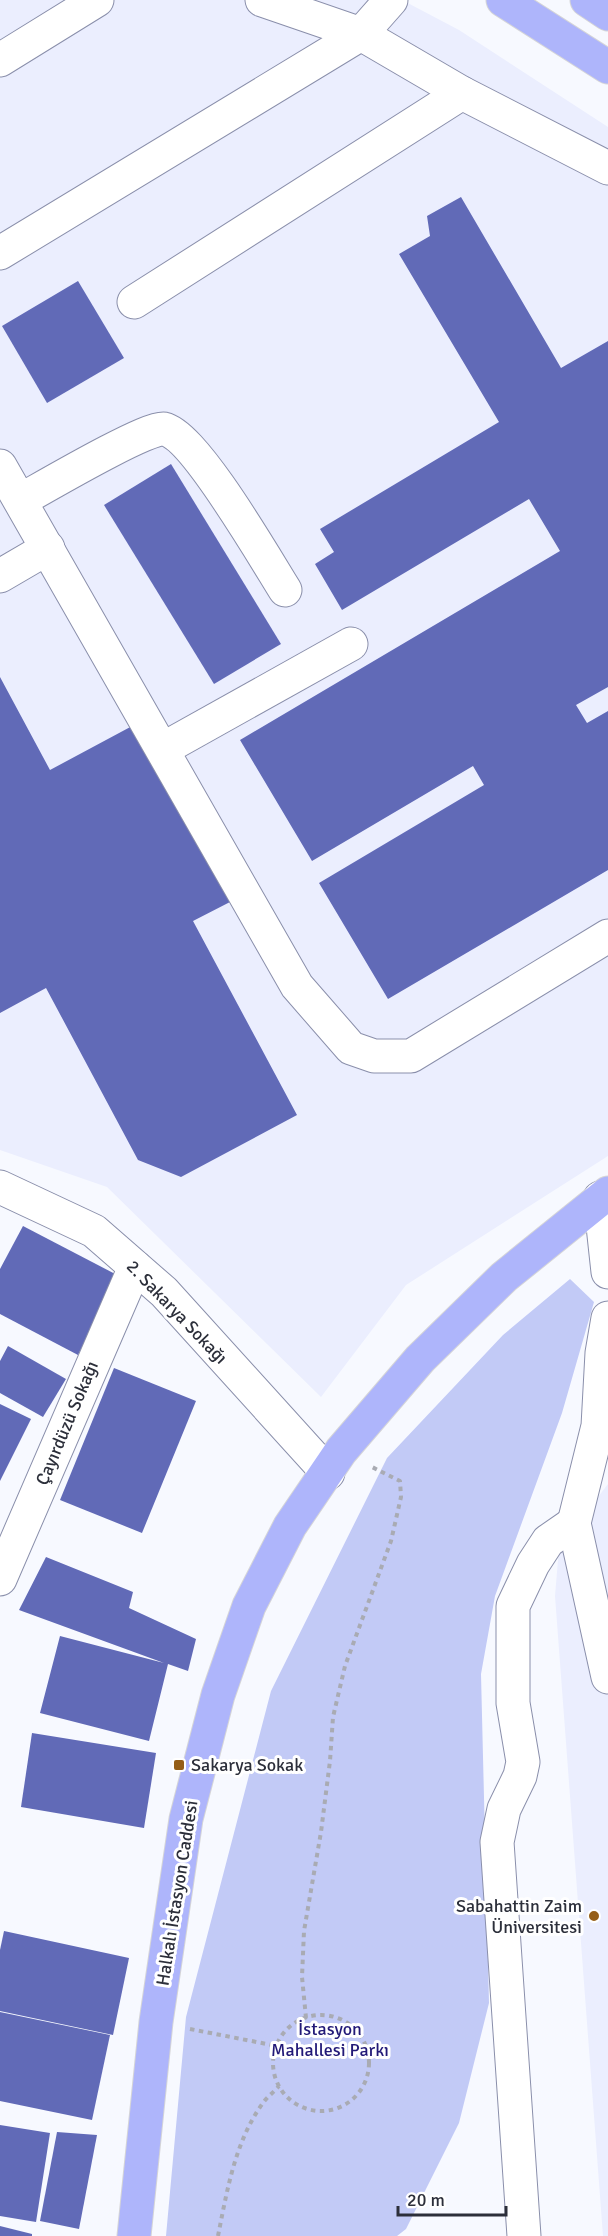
<svg xmlns="http://www.w3.org/2000/svg" width="608" height="2236" font-family="Signika,sans-serif">
  <style>
    .built { fill: #ebeefe }
    .green { fill: #c2caf6 }
    .building { fill: #616ab7 }
    .lines { fill: none; stroke-linecap: round; stroke-linejoin: round }
    .minor-casing { stroke: #8a8fab; stroke-width: 35 }
    .major-casing { stroke: #d5d5d8; stroke-width: 35 }
    .path { stroke: #a9abb3; stroke-width: 4; stroke-dasharray: 4.5 4.5; stroke-linecap: butt }
    .minor { stroke: #fff; stroke-width: 33 }
    .major { stroke: #aeb5fb; stroke-width: 33 }
    .poi-dot { fill: #955e17; stroke: #fff; stroke-width: 2 }
    .labels { text-anchor: middle; dominant-baseline: central; stroke-width: 6; stroke-linejoin: round; paint-order: stroke }
    .street-label { font-size: 18px; fill: #2c2f3a; stroke: #fff }
    .poi-label { font-size: 18px; fill: #2c2f3a; stroke: #fff; text-anchor: start }
    .park-label { font-size: 18px; fill: #221977; stroke: #fff }
  </style>
  <rect width="100%" height="100%" fill="#f7f9ff"/>
  <g class="built">
    <path d="M0,0H402L459,30L608,127V1156L406,1285L321,1397L107,1187L0,1150Z"/>
    <path d="M608,1484V2236H603L555,1596L559,1548Z"/>
  </g>
  <path class="green" d="M570,1279L594,1302L562,1413L495,1596L481,1674L489,2003L459,2123L406,2229L397,2236H166L186,2017L271,1691L387,1458L503,1335Z"/>
  <g class="building">
    <path d="M461,197L561,368L608,341V687L576,705L587,723L608,711V870L388,999L319,883L484,785L473,766L312,861L240,740L560,551L529,499L342,610L315,564L334,552L320,529L499,422L399,254L430,236L427,216Z"/>
    <path d="M78,281L124,358L47,403L2,326Z"/>
    <path d="M171,464L281,644L214,684L104,505Z"/>
    <path d="M0,677L50,770L134,725L230,902L193,921L297,1115L181,1177L138,1160L46,988L0,1013Z"/>
    <path d="M23,1226L119,1276L78,1355L0,1314V1269Z"/>
    <path d="M8,1346L66,1379L43,1417L0,1393V1361Z"/>
    <path d="M114,1368L196,1401L142,1533L60,1500Z"/>
    <path d="M0,1404L31,1419L0,1481Z"/>
    <path d="M46,1557L133,1592L129,1608L196,1639L188,1671L168,1664L149,1741L40,1713L60,1636L164,1663L19,1610Z"/>
    <path d="M32,1733L156,1753L144,1828L21,1807Z"/>
    <path d="M4,1931L129,1958L113,2035L0,2011V1950Z"/>
    <path d="M0,2012L110,2035L92,2120L0,2101Z"/>
    <path d="M0,2125L50,2133L36,2222L0,2216Z"/>
    <path d="M57,2132L97,2135L79,2229L40,2221Z"/>
    <path d="M0,2226L32,2234V2236H0Z"/>
  </g>
  <g class="lines">
    <defs>
      <g id="minor">
        <path d="M262,0L361,34L462,93L608,168"/>
        <path d="M0,60L97,0"/>
        <path d="M0,253L361,34L391,0"/>
        <path d="M134,302L462,93"/>
        <path d="M0,466L297,986L351,1048L374,1056H411L608,936"/>
        <path d="M21,500C41,489 148,426 164,429C195,436 266,560 285,590"/>
        <path d="M0,576L48,548"/>
        <path d="M163,749L351,644"/>
        <path d="M0,1187L94,1231L164,1292L328,1473"/>
        <path d="M600,1198L608,1272"/>
        <path d="M608,1318L602,1353L598,1426L574,1523L608,1677"/>
        <path d="M0,1579L135,1267"/>
        <path d="M524,2236L497,1842L504,1809L520,1776L523,1762L513,1703V1606L533,1564L548,1541L574,1523"/>
      </g>
      <g id="major">
        <path d="M503,0L608,67"/>
        <path d="M587,0L608,14"/>
        <path d="M134,2236L156,2022L186,1819L218,1695L249,1606L290,1526L341,1451L420,1359L504,1277L608,1193"/>
      </g>
    </defs>
    <use href="#minor" class="minor-casing"/>
    <use href="#major" class="major-casing"/>
    <g class="path">
      <circle cx="321" cy="2063" r="48"/>
      <path d="M306,2018L302,1977L304,1931L321,1832L330,1761L333,1717L345,1666L391,1541L401,1497L400,1481L372,1467"/>
      <path d="M190,2029L277,2046"/>
      <path d="M218,2236C227,2191 235,2141 263,2103C267,2097 274,2092 279,2086"/>
    </g>
    <use href="#minor" class="minor"/>
    <use href="#major" class="major"/>
  </g>
  <g class="poi-dot">
    <rect x="173" y="1759" width="12" height="12" rx="3"/>
    <circle cx="594" cy="1916" r="6"/>
  </g>
  <g class="labels">
    <g class="street-label">
      <text transform="translate(177 1312) rotate(46)">2. Sakarya Sokağı</text>
      <text transform="translate(67 1423) rotate(-67)">Çayırdüzü Sokağı</text>
      <text transform="translate(177 1893) rotate(-81)">Halkalı İstasyon Caddesi</text>
    </g>
    <g class="poi-label">
      <text x="191" y="1765">Sakarya Sokak</text>
      <text x="582" y="1906" text-anchor="end">Sabahattin Zaim<tspan x="582" dy="21">Üniversitesi</tspan></text>
    </g>
    <g class="park-label">
      <text x="330" y="2029">İstasyon<tspan x="330" dy="21">Mahallesi Parkı</tspan></text>
    </g>
  </g>
  <path d="M398 2206v9h108v-9" fill="none" stroke="#2c2f3a" stroke-width="3"/>
  <text x="407" y="2206" font-size="18" fill="#2c2f3a" stroke="#ffffff" stroke-width="4.5" paint-order="stroke">20 m</text>
</svg>
